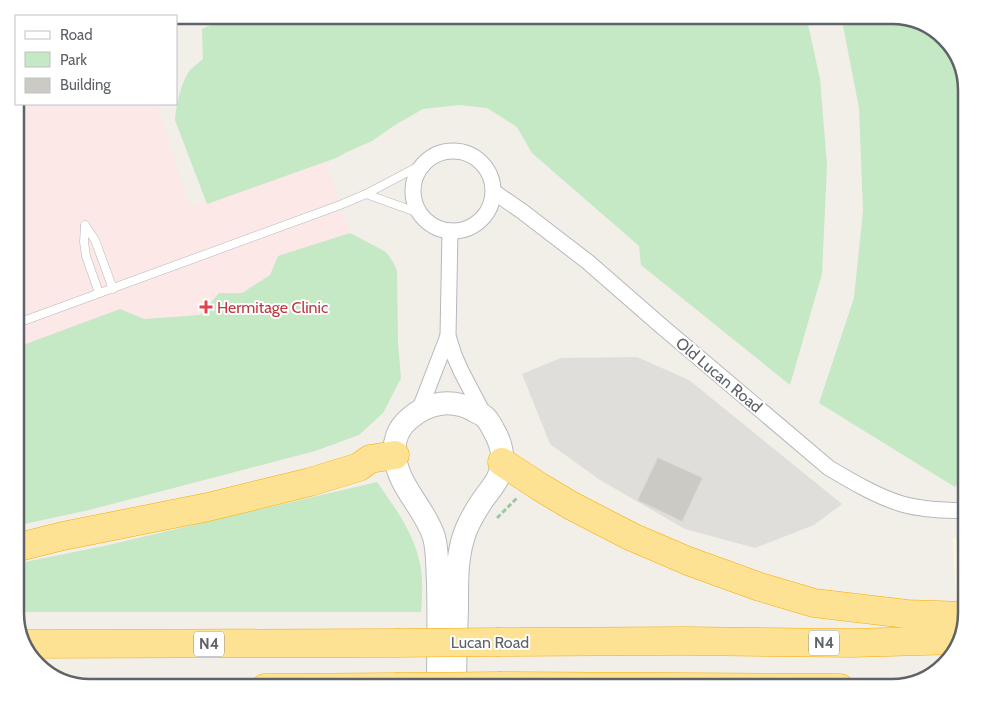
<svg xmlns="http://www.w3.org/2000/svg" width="982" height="703" font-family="Cabin,sans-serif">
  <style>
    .commercial { fill: #fef7e0 }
    .industrial { fill: #e0deda }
    .medical { fill: #fce8e6 }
    .green { fill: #c5e8c5 }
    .building { fill: #cccac5; stroke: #d6d1c6 }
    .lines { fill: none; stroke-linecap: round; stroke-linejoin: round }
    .lane-casing { stroke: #b5b8bc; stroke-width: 9 }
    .street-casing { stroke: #b5b8bc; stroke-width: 17 }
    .secondary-casing { stroke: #b6babf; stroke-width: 24 }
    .highway-casing { stroke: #f9ab00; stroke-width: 29 }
    .path { stroke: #9cc7a9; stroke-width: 3; stroke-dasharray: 5 2.5; stroke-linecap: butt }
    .lane { stroke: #fff; stroke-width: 8 }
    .street { stroke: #fff; stroke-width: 15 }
    .secondary { stroke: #fff; stroke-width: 22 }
    .highway { stroke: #fde293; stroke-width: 28 }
    .highway-bridge-casing { stroke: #f9ab00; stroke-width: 29; stroke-linecap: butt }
    .highway-bridge { stroke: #fde293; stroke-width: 28 }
    .health-dot { fill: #e0444e; stroke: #fff; stroke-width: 2 }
    .labels { text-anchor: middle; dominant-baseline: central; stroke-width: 4; stroke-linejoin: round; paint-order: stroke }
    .shield { fill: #fff; stroke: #8f9295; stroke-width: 1 }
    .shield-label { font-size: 15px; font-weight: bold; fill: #5f6368 }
    .health-label { font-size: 16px; fill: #be3a42; stroke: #fff; text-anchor: start }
    .street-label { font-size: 16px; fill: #5f6368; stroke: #fff }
    .rim { fill: none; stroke: #5f6368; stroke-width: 2.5 }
  </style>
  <rect width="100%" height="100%" fill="#f1efe8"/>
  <path class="commercial" d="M967,537V601H956L953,538Z"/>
  <path class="industrial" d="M637,357L689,380L842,504L814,525L755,548L685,529L600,480L550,444L522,374L561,358Z"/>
  <path class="medical" d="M16,82V104H156L190,207L325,160L350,233L386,252L393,262L397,271L398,343L401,378L383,413L359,435L315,451L89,510L15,526V84Z"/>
  <g class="green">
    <path d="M232,15H806L820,79L827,165L822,274L790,385L641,265L639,246L532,153L517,127L487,108L459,105L423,109L395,125L372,141L347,152L336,158L207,204L175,120C176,105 181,82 190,70C194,66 199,63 203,59L202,29Z"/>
    <path d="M841,15H893L938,30L959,56L967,89V472L955,487L819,403L854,298L863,211L859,108Z"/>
    <path d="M350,233L386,252L393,262L397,271L398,343L401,378L383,413L359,435L315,451L89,510L15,526V348L120,309L144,319L200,315L219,293H242L270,275L278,256Z"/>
    <path d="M377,482C396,509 416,536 421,569C423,583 422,598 421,612H15V564L104,546Z"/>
  </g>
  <path class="building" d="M658,458L702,478L682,521L638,500Z"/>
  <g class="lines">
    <defs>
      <g id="lane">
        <path d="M419,213L366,194L423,164"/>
        <path d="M85,225L84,242L86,256L99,293"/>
        <path d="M85,225L95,240L113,289"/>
        <path d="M15,324L340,205L366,194"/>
      </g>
      <g id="street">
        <circle cx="453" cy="191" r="40"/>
        <path d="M494,192L523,212L588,262L659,324L829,468C851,481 878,497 902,504C923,510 945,510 967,511"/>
        <path d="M450,231L448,336L454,355L461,371L484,415"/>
        <path d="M419,411L448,336"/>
      </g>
      <path id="secondary" d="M438,688C438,653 439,618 438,582C437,568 438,552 434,537C425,508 398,487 395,456C393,442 398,428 409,419C428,402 452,398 475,411C478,413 482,414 485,417C488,420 491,425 493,429C499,439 503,450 502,461C502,478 491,488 482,501C476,510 470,520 466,530C456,555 457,583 457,609C456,635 455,662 455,688"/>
      <g id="highway">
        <path d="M502,462L540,487L570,505L632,537L688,561L760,587L814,603L907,614L966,616"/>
        <path d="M15,548L63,536L208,507L310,482L359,467L370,459L395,455"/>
        <path d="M500,642L684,641L852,643L958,640"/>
        <path d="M22,644L396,643"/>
        <path d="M501,686L840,688"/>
        <path d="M265,688L396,687"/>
      </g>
    </defs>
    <use href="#lane" class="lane-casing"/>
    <use href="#street" class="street-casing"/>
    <use href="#secondary" class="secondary-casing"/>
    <use href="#highway" class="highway-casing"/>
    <g class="path">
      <path d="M176,23L185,20L188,15"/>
      <path d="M497,518L517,498"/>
    </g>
    <use href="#lane" class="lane"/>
    <use href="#street" class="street"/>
    <use href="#secondary" class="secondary"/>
    <use href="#highway" class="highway"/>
    <defs>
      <g id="highway-bridge">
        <path d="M396,643L500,642"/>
        <path d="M396,687L501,686"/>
      </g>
    </defs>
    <use href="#highway-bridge" class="highway-bridge-casing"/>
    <use href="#highway-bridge" class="highway-bridge"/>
  </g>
  <path class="health-dot" d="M203.5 299.5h5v5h5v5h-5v5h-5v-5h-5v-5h5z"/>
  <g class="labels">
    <g class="shield">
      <rect x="809" y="630.5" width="30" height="25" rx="4"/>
      <rect x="194" y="631.5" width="30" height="25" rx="4"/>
    </g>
    <g class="shield-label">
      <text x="824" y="643">N4</text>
      <text x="209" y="644">N4</text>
    </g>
    <g class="health-label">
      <text x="217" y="307">Hermitage Clinic</text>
    </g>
    <g class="street-label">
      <text transform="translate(719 375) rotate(40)">Old Lucan Road</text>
      <text x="490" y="642">Lucan Road</text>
    </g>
  </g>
  <path d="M0 0H982V703H0ZM90 24H892A66 66 0 0 1 958 90V613A66 66 0 0 1 892 679H90A66 66 0 0 1 24 613V90A66 66 0 0 1 90 24Z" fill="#fff" fill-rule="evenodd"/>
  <path class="rim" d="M90 24H892A66 66 0 0 1 958 90V613A66 66 0 0 1 892 679H90A66 66 0 0 1 24 613V90A66 66 0 0 1 90 24Z"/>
  <rect x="15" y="15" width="162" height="90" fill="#ffffff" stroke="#bfc1c3"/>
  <rect x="25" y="31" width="25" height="8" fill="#ffffff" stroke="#bfc1c3"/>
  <text x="60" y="40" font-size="15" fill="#5f6368">Road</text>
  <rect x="25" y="52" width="25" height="15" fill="#c5e8c5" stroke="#bfc1c3"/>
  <text x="60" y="65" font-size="15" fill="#5f6368">Park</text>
  <rect x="25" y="78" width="25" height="15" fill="#cccac5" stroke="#bfc1c3"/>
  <text x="60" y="90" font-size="15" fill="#5f6368">Building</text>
</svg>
